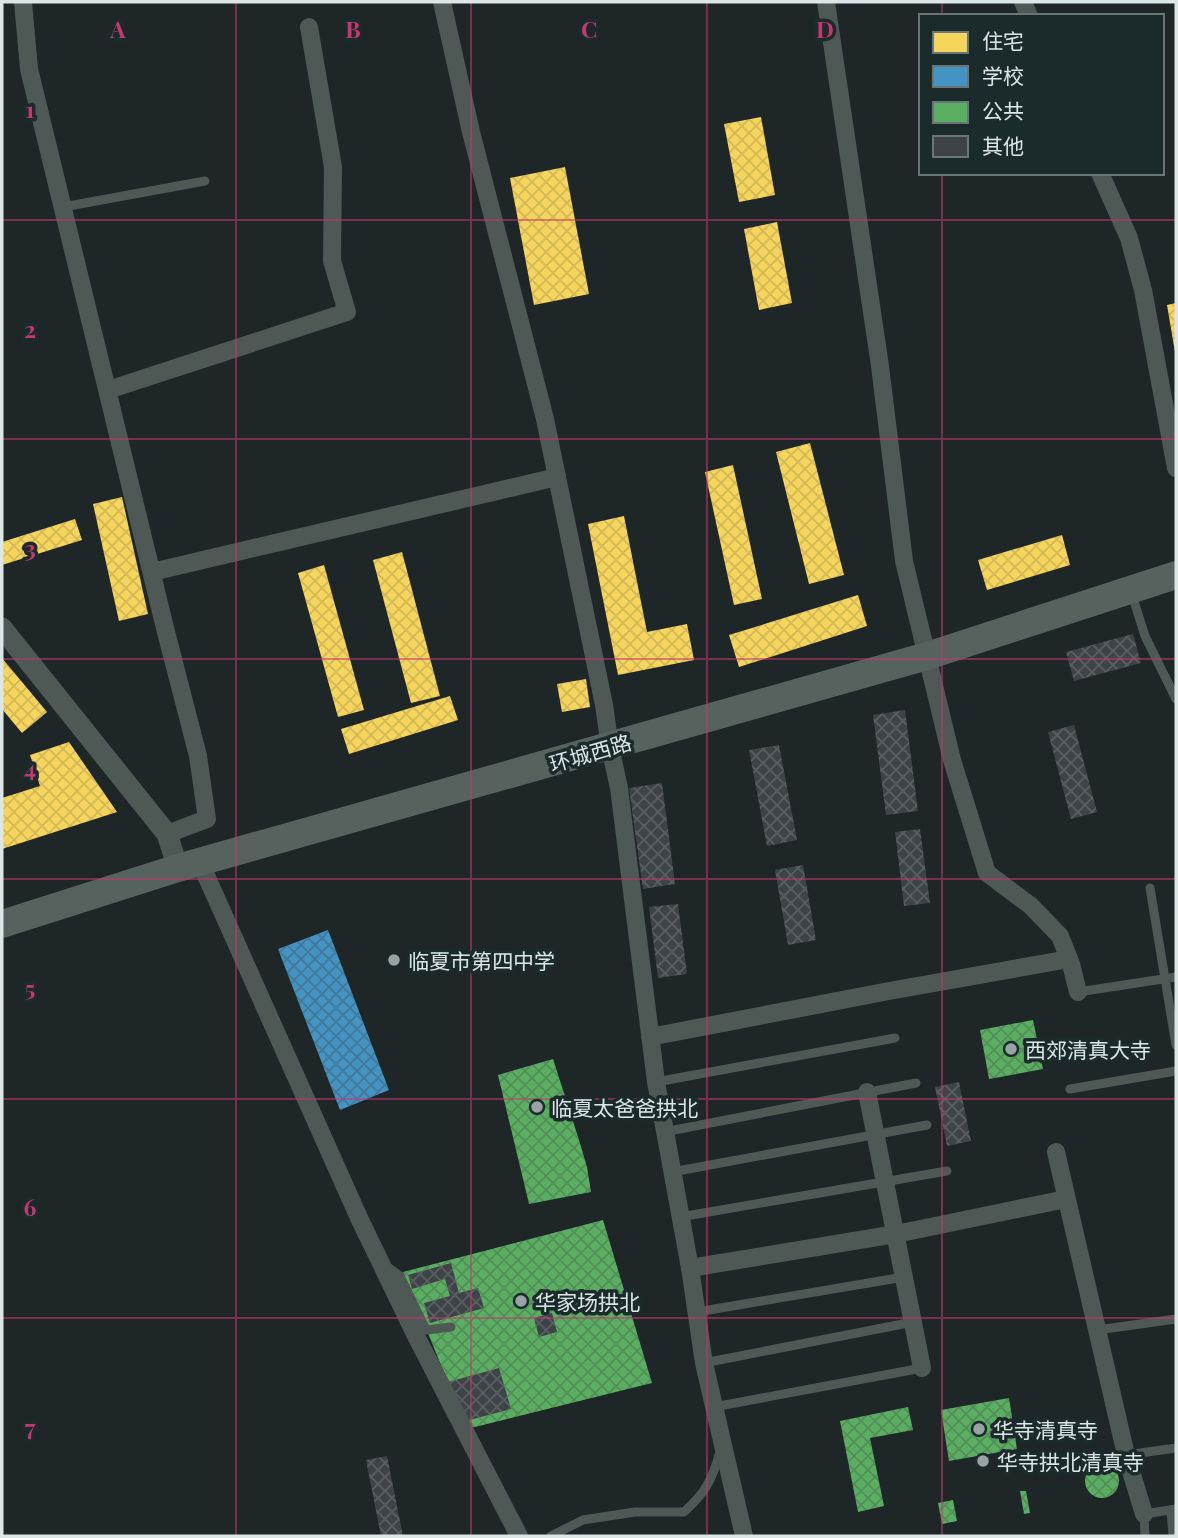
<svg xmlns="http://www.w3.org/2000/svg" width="1178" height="1538" font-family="'Playfair Display','Noto Sans SC',serif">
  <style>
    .homes { fill: url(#homes-cross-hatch) }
    .schools { fill: url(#schools-cross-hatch) }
    .public { fill: url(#public-cross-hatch) }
    .building { fill: url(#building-cross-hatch) }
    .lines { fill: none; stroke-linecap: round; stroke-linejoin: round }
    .service { stroke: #4e5855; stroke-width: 9 }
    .minor { stroke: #4e5855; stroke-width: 18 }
    .tertiary { stroke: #4e5855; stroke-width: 21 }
    .trunk { stroke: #56625e; stroke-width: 28 }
    .grid { fill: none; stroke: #c63770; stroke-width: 2; stroke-opacity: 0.55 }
    .poi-dot { fill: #9aa3a4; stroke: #1b2a2b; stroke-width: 2.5 }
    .labels { text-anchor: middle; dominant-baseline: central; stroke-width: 7; stroke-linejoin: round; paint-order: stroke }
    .street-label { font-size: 21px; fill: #dde6e7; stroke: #1b2a2b }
    .poi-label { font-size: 21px; fill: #dde6e7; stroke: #1b2a2b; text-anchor: start }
    .grid-label { font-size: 23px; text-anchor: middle; font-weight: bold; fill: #c63770; stroke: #1b2a2b; stroke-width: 7; stroke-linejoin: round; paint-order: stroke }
  </style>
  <defs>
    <pattern id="homes-cross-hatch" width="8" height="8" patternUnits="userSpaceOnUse" patternTransform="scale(1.75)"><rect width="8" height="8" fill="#f6d55c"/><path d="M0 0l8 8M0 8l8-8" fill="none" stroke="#d2b857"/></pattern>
    <pattern id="schools-cross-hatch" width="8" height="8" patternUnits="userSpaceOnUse" patternTransform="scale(1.75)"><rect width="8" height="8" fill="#4393c3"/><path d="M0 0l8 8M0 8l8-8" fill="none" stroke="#437897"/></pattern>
    <pattern id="public-cross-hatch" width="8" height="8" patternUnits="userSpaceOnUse" patternTransform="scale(1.75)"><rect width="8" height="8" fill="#5aae61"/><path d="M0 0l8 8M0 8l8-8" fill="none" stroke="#538e59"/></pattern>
    <pattern id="building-cross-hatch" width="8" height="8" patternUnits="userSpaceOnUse" patternTransform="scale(1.75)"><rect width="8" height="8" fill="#3d4346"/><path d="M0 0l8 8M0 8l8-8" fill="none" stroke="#595e61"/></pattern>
  </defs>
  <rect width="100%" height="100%" fill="#1e2628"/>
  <g class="homes">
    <path d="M761,117L775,195L739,202L724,124Z"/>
    <path d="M565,167L589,294L534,305L510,178Z"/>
    <path d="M777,222L792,303L759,310L744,229Z"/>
    <path d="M1176,303V352H1175L1167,305Z"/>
    <path d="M810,443L844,575L809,584L776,452Z"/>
    <path d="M733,465L762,599L734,605L705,472Z"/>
    <path d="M122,497L148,614L119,621L93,504Z"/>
    <path d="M624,516L647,632L687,624L694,660L618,675L588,524Z"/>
    <path d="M75,519L82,540L2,565V542Z"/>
    <path d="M1062,535L1070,565L987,590L978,560Z"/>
    <path d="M402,552L440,696L411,703L373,560Z"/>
    <path d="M324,565L364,710L338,717L298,573Z"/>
    <path d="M858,595L867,626L739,667L729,635Z"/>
    <path d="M2,658L47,712L22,733L2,709Z"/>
    <path d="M586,679L590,707L562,712L557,684Z"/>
    <path d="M450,696L458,720L349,754L341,729Z"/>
    <path d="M69,742L117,812L2,849V798L40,786L30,755Z"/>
  </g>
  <path class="schools" d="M328,930L389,1090L340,1110L278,949Z"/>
  <g class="public">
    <path d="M1033,1020L1043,1069L989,1079L980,1030Z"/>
    <path d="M553,1059L579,1140L587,1167L591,1192L529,1204L498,1075Z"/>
    <path d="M603,1220L652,1383L467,1429L403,1272Z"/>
    <path d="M1009,1398L1017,1449L949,1461L941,1410Z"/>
    <path d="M908,1407L913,1430L870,1438L884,1506L858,1512L840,1421Z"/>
    <circle cx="1102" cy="1481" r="17"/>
    <path d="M1020,1491H1026L1030,1513L1024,1514Z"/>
    <path d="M953,1500L957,1521L942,1524L938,1503Z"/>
  </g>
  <g class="building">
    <path d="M1133,634L1141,663L1074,681L1066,652Z"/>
    <path d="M905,710L918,811L886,815L873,715Z"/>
    <path d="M1074,725L1097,812L1071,819L1048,732Z"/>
    <path d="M779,745L797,840L767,846L749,750Z"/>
    <path d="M662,783L675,884L643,889L629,788Z"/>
    <path d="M920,829L930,903L904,906L895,832Z"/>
    <path d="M803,865L816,940L788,945L775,870Z"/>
    <path d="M678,904L687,974L658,978L649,907Z"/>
    <path d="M959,1082L971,1141L947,1146L935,1087Z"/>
    <path d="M451,1263L459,1293L478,1288L484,1308L430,1323L424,1303L450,1296L445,1279L412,1289L408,1275Z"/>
    <path d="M552,1313L557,1332L539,1337L534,1318Z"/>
    <path d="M499,1368L511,1409L466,1421L448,1382Z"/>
    <path d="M387,1456L403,1536H381L366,1460Z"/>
  </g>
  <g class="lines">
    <g class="service">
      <path d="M63,207L205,181"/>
      <path d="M1132,595L1145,636L1176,699"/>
      <path d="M1150,888L1176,1045"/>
      <path d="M1078,992L1176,977"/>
      <path d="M656,1082L895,1038"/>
      <path d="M1070,1089L1176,1071"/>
      <path d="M664,1132L916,1083"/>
      <path d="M672,1172L927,1125"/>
      <path d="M680,1217L947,1171"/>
      <path d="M386,1266L400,1276L426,1330L451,1327"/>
      <path d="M697,1312L904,1277"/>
      <path d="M1097,1330L1176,1319"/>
      <path d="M704,1363L913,1322"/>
      <path d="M714,1407L922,1368"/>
      <path d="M1126,1455L1176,1448"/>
      <path d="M1171,1510L1173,1536"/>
      <path d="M551,1536L583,1520L635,1512H684C706,1492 712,1480 720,1452"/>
      <path d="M1145,1536L1144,1514L1176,1509"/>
    </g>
    <g class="minor">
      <path d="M23,2L29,69L165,628L198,756L207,819L167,834"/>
      <path d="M442,2L471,132L545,419L604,705L610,747L619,788L656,1082L690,1268L704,1363L744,1536"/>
      <path d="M826,2L880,366L904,561L952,760L987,873L1031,906L1060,936L1071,964L1078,992"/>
      <path d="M1023,2L1029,16"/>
      <path d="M1100,173L1129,238L1143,290L1176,468"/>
      <path d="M108,390L347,312L332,261L333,167L309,27"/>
      <path d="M152,572L557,477"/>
      <path d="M200,862L360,1220L417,1338L519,1536"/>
      <path d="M650,1037L889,991L1069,959"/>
      <path d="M867,1092L922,1368"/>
      <path d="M1056,1152L1126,1455L1144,1514"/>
      <path d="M690,1268L896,1234L1066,1199"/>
    </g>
    <path class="tertiary" d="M2,628L167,834L178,868"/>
    <path class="trunk" d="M2,924L178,868L927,656L1176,575"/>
  </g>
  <path class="grid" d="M236,2V1536M471,2V1536M707,2V1536M942,2V16M942,173V1536M2,220H1176M2,439H1176M2,659H1176M2,879H1176M2,1099H1176M2,1318H1176"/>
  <g class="poi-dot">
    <circle cx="394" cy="960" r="7"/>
    <circle cx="1011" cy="1049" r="7"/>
    <circle cx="537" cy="1107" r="7"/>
    <circle cx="521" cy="1301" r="7"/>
    <circle cx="979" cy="1429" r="7"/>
    <circle cx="983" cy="1461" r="7"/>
  </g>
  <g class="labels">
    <g class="street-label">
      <text transform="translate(590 752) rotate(-16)">环城西路</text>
    </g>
    <g class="poi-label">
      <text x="408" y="960">临夏市第四中学</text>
      <text x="1025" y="1049">西郊清真大寺</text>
      <text x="551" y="1107">临夏太爸爸拱北</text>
      <text x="535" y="1301">华家场拱北</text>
      <text x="993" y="1429">华寺清真寺</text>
      <text x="997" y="1461">华寺拱北清真寺</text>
    </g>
  </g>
  <g class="grid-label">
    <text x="118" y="38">A</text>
    <text x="353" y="38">B</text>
    <text x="589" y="38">C</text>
    <text x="825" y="38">D</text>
    <text x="30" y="118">1</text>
    <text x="30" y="338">2</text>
    <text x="30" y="557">3</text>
    <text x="30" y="777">4</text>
    <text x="30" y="997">5</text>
    <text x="30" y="1216">6</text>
    <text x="30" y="1436">7</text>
  </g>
  <rect width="1178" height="1538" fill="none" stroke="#dde6e7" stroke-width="7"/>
  <rect x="919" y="14" width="245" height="161" fill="#1b2a2b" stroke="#697576" stroke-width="2"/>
  <rect x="933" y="32" width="35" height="21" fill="#f6d55c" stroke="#697576" stroke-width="2"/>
  <text x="982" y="49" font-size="21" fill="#dde6e7">住宅</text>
  <rect x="933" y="66" width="35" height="21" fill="#4393c3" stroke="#697576" stroke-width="2"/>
  <text x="982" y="84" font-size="21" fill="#dde6e7">学校</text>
  <rect x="933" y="102" width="35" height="21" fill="#5aae61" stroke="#697576" stroke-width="2"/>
  <text x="982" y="119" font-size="21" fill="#dde6e7">公共</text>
  <rect x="933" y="136" width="35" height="21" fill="#3d4346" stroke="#697576" stroke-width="2"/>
  <text x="982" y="154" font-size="21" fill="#dde6e7">其他</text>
</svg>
